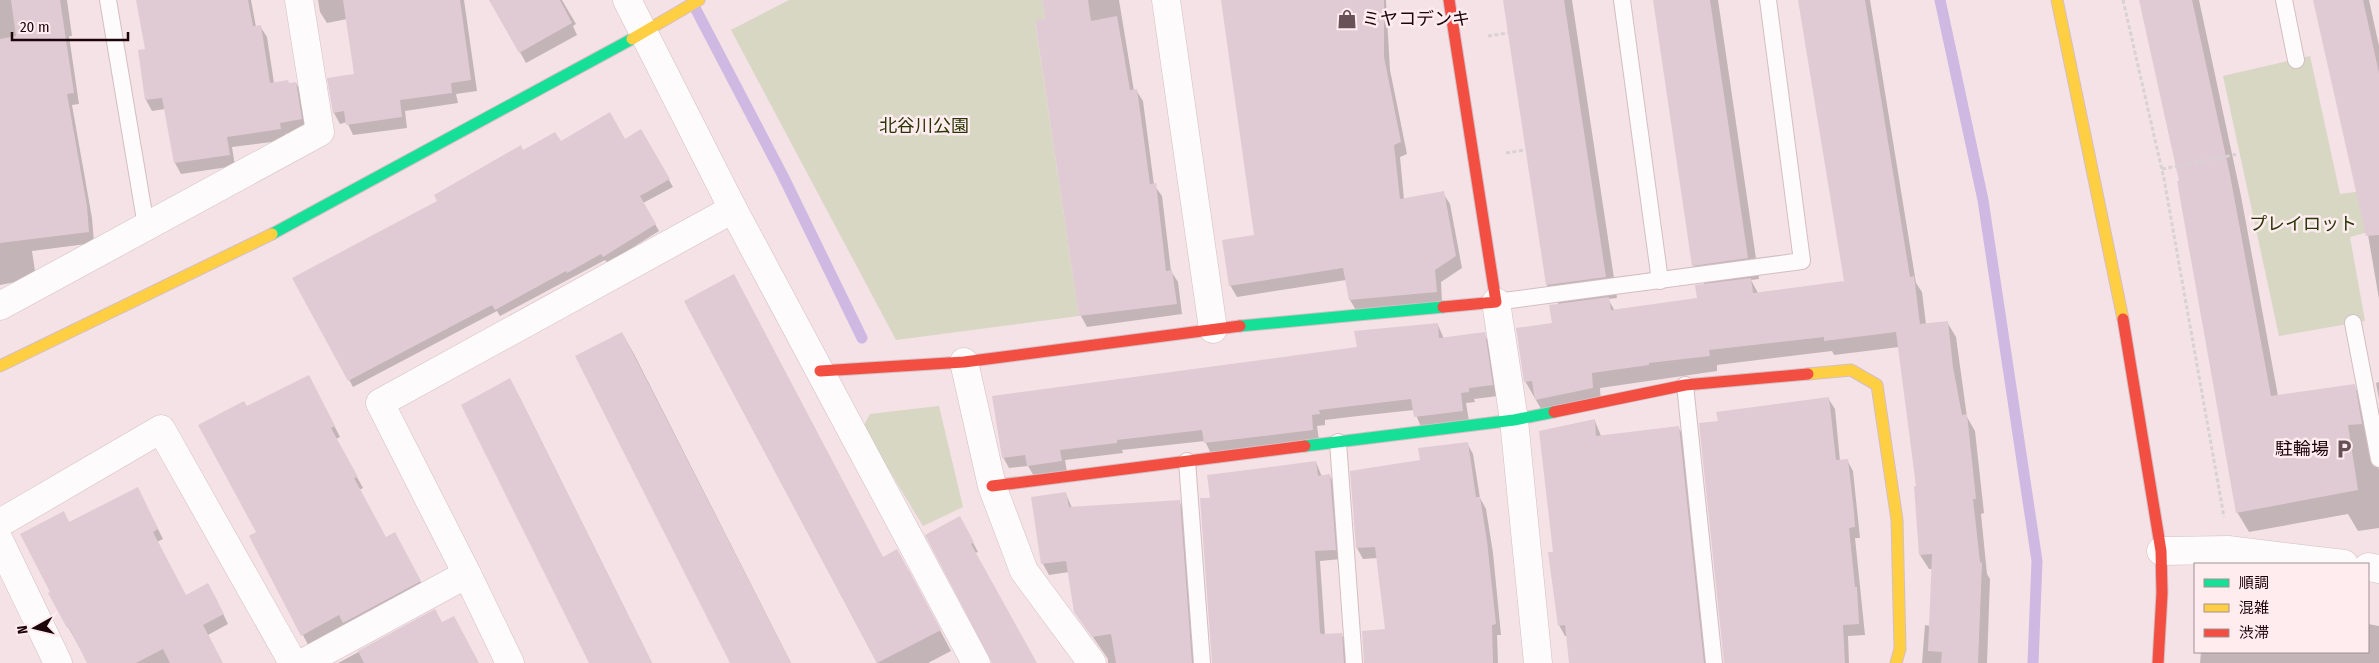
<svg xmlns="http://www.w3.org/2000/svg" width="2379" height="663" font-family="'Fira Sans Condensed','Noto Sans JP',sans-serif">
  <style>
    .green { fill: #d7d7c4 }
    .shadow { fill: #0003 }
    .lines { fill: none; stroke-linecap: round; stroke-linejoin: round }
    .stream { stroke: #cfb8e2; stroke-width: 11 }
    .building { fill: #e0cbd4 }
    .lane-casing { stroke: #d5bec3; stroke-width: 18 }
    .street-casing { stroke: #d5bec3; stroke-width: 29 }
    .fast-casing { stroke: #d5bec3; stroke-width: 13 }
    .slow-casing { stroke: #d5bec3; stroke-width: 13 }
    .jam-casing { stroke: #d5bec3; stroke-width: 13 }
    .path { stroke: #d8d2d3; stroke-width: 3; stroke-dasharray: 4 2.5; stroke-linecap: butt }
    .lane { stroke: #fdfbfb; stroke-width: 16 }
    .street { stroke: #fdfbfb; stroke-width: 28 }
    .fast { stroke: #16e098; stroke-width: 11 }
    .slow { stroke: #ffcf43; stroke-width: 11 }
    .jam { stroke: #f24e42; stroke-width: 11 }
    .labels { text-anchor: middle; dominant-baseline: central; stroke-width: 5; stroke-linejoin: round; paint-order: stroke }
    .poi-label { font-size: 18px; fill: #1d030a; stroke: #feecef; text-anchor: start }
    .park-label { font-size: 18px; fill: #283506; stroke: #feecef }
  </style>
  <rect width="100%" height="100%" fill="#f4e2e6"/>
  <g class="green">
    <path d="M789,0H1042L1045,19L1035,21L1079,316L896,340L731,30Z"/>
    <path d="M2310,56L2340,194L2379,189V229L2350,237L2365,321L2279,336L2223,76Z"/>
    <path d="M939,406L963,507L923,526L863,427L870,414Z"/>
  </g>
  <g class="shadow">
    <path d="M0,0H67L72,36H69L79,104L72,105L92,218L94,243L32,251L36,278L0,285Z"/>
    <path d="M137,0H251L256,27L260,26L267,37L274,83H296L302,94L307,130L285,134L286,140L232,147L235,166L181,174L175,163L165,109L152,111L146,100L139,51L146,50Z"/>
    <path d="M318,0H464L477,91L456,94L458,103L405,111L407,128L353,135L347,122L340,124L334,113L329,79L355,75L347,19L327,23L320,12Z"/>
    <path d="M491,0H562L576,24L573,26L577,35L526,63Z"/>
    <path d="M1044,0H1119L1134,91L1136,90L1143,101L1154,185L1162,196L1171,271L1178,282L1182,314L1087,327L1081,316Z"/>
    <path d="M1223,0H1386L1390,70L1407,154L1400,157L1404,199L1443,193L1450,204L1462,268L1441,282L1442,303L1357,312L1350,300L1346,280L1237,297L1230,285L1256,236Z"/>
    <path d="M1504,0H1572L1617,298L1608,299L1615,311L1698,299L1705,285L1693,265L1654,0H1718L1759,279L1751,280L1758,293L1845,282L1799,0H1870L1916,283L1922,292L1926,324L1947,322L1956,337L1967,417L1975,431L1984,513L1981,514L1987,574L1990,579L1987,663H1922L1925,625L1930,626L1933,569H1929L1920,555L1918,487L1899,347L1834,355L1832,351L1717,365V371L1600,388L1601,403L1544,414L1525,381L1553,324L1559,305L1547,285Z"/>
    <path d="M2140,0H2199L2241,196L2278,396L2354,386L2366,406L2379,470V528L2358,531L2348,514L2249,532L2237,512L2181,181Z"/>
    <path d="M2314,0H2369L2379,46V299L2361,194Z"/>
    <path d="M641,131L673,187L643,203L659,231L608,263L605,260L500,316L497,311L353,387L294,278L439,201L523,151L561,143L625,140Z"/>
    <path d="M734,275L883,558L909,571L951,651L928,663H877L685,302Z"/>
    <path d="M1438,325L1444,339L1484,334L1490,344L1498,396L1474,399L1475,402L1466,403L1469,421L1421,427L1414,410L1358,416L1325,420V425L1317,426L1319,440L1211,454L1205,441L1122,450L1123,453L1065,460L1067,472L1034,476L1028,466L1009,468L1003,457Z"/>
    <path d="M622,333L634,354L791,663H732Z"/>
    <path d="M510,380L521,400L652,663H591Z"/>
    <path d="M2379,382V399L2376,383Z"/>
    <path d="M315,388L340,437L336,439L363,488L359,490L386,539L401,545L426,592L313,654L251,537L258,533L247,408Z"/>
    <path d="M1828,398L1835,409L1840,461L1847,460L1853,471L1860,538H1855L1865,635L1848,636L1849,663H1725L1719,422Z"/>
    <path d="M1595,421L1601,436L1678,427L1685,438L1708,663H1570L1568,636H1565L1559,625L1555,553Z"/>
    <path d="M1467,443L1473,454L1480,498L1486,509L1493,553L1501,635H1497L1498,663H1365L1386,631L1378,558L1363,559L1357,548L1351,472L1421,461Z"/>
    <path d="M1316,462L1322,477L1330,476L1335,486L1341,559L1320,561L1325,635L1341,634L1347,644L1349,663H1214L1211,499Z"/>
    <path d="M1066,494L1072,508L1179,501L1185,512L1197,663H1108V659L1075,611L1069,572L1049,575L1043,564Z"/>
    <path d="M143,499L163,539L157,542L186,596L214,595L228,624L208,635L222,663H88L50,594L69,524Z"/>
    <path d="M960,518L978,552L975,553L1036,663H994Z"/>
    <path d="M435,611L442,623L478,663H338Z"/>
    <path d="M2368,624L2379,626V663H2200L2201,652H2368Z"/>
  </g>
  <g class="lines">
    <g class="stream">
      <path d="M1940,0L1983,200L2037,561L2033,663"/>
      <path d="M693,4L783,176L862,338"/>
    </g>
  </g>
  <g class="building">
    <path d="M11,0H60L74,93L67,94L87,206L89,232L0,243V39L16,36Z"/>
    <path d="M136,0H248L253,26L261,25L270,83L288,80L289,83L296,82L302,119L280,123L281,129L227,137L230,155L174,163L162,98L145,100L138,50L145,49Z"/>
    <path d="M343,0H460L471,80L451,83L452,93L400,100L402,117L346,125L344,111L333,113L327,78L354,74Z"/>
    <path d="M489,0H560L572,23L519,53Z"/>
    <path d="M1042,0H1088L1091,21L1117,16L1130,90L1137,89L1150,184L1156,183L1166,271L1172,270L1177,304L1079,316L1035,20L1045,19Z"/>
    <path d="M1221,0H1384V57L1401,142L1394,145L1400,199L1444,191L1456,256L1435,270L1437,292L1349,300L1343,268L1229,286L1222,240L1254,235Z"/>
    <path d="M1503,0H1564L1606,277L1546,285Z"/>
    <path d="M1653,0H1710L1748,258L1692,266Z"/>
    <path d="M1798,0H1865L1910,277L1914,276L1920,324L1948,321L1953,367L1962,415L1967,414L1976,499H1973L1980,562L1982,563L1978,663H1941L1942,652L1928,651L1932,554L1919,555L1914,486H1916L1896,332L1824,341V337L1709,350L1710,356L1649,363V365L1592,373L1593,388L1535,400L1532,381L1524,382L1516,328L1552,323L1549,305L1609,297L1611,310L1697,298L1695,285L1751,278L1753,293L1844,281Z"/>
    <path d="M2139,0H2192L2230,175L2271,396L2355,384L2362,424L2348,425L2358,490L2236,513L2177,181H2179Z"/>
    <path d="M2313,0H2363L2379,73V235L2366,236Z"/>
    <path d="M610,112L625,139L641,129L670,179L640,196L656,224L603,257L601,254L567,273L566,271L495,310L492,305L348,381L292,278L437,201L434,195L521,145L523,150L555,132L561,141Z"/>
    <path d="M734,274L883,557L897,549L941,630L877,663L684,301Z"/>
    <path d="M1438,323L1439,338L1485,332L1493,385L1469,388V392L1461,393L1463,411L1414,417L1411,399L1319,410L1320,414L1312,415L1313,430L1204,443L1202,430L1117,440V443L1060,450L1062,461L1027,466L1025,455L1002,458L992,396L1357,347L1354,331Z"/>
    <path d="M622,332L791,663H730L575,356Z"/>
    <path d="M309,375L335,426L331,428L358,477L354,478L386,537L395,532L421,581L343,623L339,615L301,636L249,536L256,532L198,425L244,401L247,406Z"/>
    <path d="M510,378L652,663H589L461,405Z"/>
    <path d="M1829,397L1836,460L1848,459L1854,512L1855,527L1849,528L1855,587H1857L1859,624L1843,625L1845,663H1724L1699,423L1718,421L1716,412Z"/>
    <path d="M1595,419L1596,436L1679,426L1704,663H1569L1565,625L1558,626L1548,552H1553L1539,431Z"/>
    <path d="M1468,442L1476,497H1480L1487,541L1496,624L1492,625L1493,663H1364L1362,631L1385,629L1375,547L1356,548L1350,471L1420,460L1418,448Z"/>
    <path d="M1316,461L1318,476L1330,474L1336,550L1315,551L1320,632L1321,634L1342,633L1344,663H1212L1200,498H1210L1207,475Z"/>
    <path d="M138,487L158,529L153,532L186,595L208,583L224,614L203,625L223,663H170L163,649L136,663H87L69,627L67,628L48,593L50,592L20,534L64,511L69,522Z"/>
    <path d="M1066,492L1069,507L1180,500L1192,663H1116L1111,634L1092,637L1074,612L1066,561L1041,564L1031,497Z"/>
    <path d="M960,516L974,542L971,544L1037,663H992L925,535Z"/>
    <path d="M435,609L442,622L454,616L479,663H364L358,651Z"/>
  </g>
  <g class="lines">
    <defs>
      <g id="lane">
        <path d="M108,0L146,226"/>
        <path d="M1622,0L1660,281"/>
        <path d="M2284,0L2296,60"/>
        <path d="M1496,302L1802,261L1768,0"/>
        <path d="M2353,323L2379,459"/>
        <path d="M1685,385L1714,663"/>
        <path d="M1338,442L1354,663"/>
        <path d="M1187,461L1202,663"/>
      </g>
      <g id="street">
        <path d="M627,0L733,209L976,663"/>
        <path d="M1166,0L1213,329"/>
        <path d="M1496,302L1514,420L1538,663"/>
        <path d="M0,306L320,132L299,0"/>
        <path d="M964,362L992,486L1024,571L1092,663"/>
        <path d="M0,523L161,429L293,663"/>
        <path d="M0,542L58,663"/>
        <path d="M2161,551L2228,550L2344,564"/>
        <path d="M2368,567L2379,569"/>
        <path d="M303,663L467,574"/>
        <path d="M510,663L467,574L380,403L733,209"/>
      </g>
      <g id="fast">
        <path d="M272,234L632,39"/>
        <path d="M1240,326L1443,307"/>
        <path d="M1305,446L1514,420L1554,412"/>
      </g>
      <g id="slow">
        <path d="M2057,0L2123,319"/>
        <path d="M632,39L699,0"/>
        <path d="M0,366L272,234"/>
        <path d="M1808,374L1851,370L1877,385L1897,520L1900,649L1896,663"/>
      </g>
      <g id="jam">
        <path d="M1443,307L1496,302L1449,0"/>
        <path d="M2123,319L2161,551L2162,593L2158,663"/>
        <path d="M820,371L964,362L1240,326"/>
        <path d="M1554,412L1685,385L1808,374"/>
        <path d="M992,486L1305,446"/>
      </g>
    </defs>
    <use href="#lane" class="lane-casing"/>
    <use href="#street" class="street-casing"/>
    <use href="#fast" class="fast-casing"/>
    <use href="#slow" class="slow-casing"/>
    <use href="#jam" class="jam-casing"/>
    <g class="path">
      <path d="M2123,0L2164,179L2224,517"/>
      <path d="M1488,36L1508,33"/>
      <path d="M1506,153L1525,150"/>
      <path d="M2162,169L2238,154"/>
    </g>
    <use href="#lane" class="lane"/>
    <use href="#street" class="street"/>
    <use href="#fast" class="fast"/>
    <use href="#slow" class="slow"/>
    <use href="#jam" class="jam"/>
  </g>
  <defs>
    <symbol id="shop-bare" viewBox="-9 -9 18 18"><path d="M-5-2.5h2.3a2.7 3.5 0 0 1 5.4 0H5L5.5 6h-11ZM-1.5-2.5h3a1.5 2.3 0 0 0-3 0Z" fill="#685157" stroke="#feecef" stroke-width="2.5" paint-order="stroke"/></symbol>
    <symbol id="parking-bare" viewBox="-9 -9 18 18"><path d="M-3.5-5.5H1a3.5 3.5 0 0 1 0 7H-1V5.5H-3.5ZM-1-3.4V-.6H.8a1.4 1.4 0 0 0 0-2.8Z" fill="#685157" stroke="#feecef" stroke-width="2.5" paint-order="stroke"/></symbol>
  </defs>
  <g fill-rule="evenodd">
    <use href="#shop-bare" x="1333" y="5" width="28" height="28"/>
    <use href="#parking-bare" x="2330" y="435" width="28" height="28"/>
  </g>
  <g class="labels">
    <g class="poi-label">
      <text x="1362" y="19">ミヤコデンキ</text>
      <text x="2329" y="449" text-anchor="end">駐輪場</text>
    </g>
    <g class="park-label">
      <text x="924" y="126">北谷川公園</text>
      <text x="2303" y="224">プレイロット</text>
    </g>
  </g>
  <rect x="2194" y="563" width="175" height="90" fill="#feecef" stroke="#a48f93"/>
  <rect x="2204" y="579" width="25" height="8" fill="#16e098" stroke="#a48f93"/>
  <text x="2239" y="588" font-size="15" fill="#1d030a">順調</text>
  <rect x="2204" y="604" width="25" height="8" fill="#ffcf43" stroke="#a48f93"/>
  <text x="2239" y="613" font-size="15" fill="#1d030a">混雑</text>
  <rect x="2204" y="629" width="25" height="8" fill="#f24e42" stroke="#a48f93"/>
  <text x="2239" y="638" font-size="15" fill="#1d030a">渋滞</text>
  <g transform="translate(35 628) rotate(262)" stroke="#feecef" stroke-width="4" paint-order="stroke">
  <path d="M0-4L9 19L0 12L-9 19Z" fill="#1d030a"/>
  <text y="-8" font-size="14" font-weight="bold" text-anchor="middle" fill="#1d030a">N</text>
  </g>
  <path d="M12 32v8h116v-8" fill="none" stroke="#1d030a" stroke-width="2.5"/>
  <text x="20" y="32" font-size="15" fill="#1d030a" stroke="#feecef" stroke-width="4" paint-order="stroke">20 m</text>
</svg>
